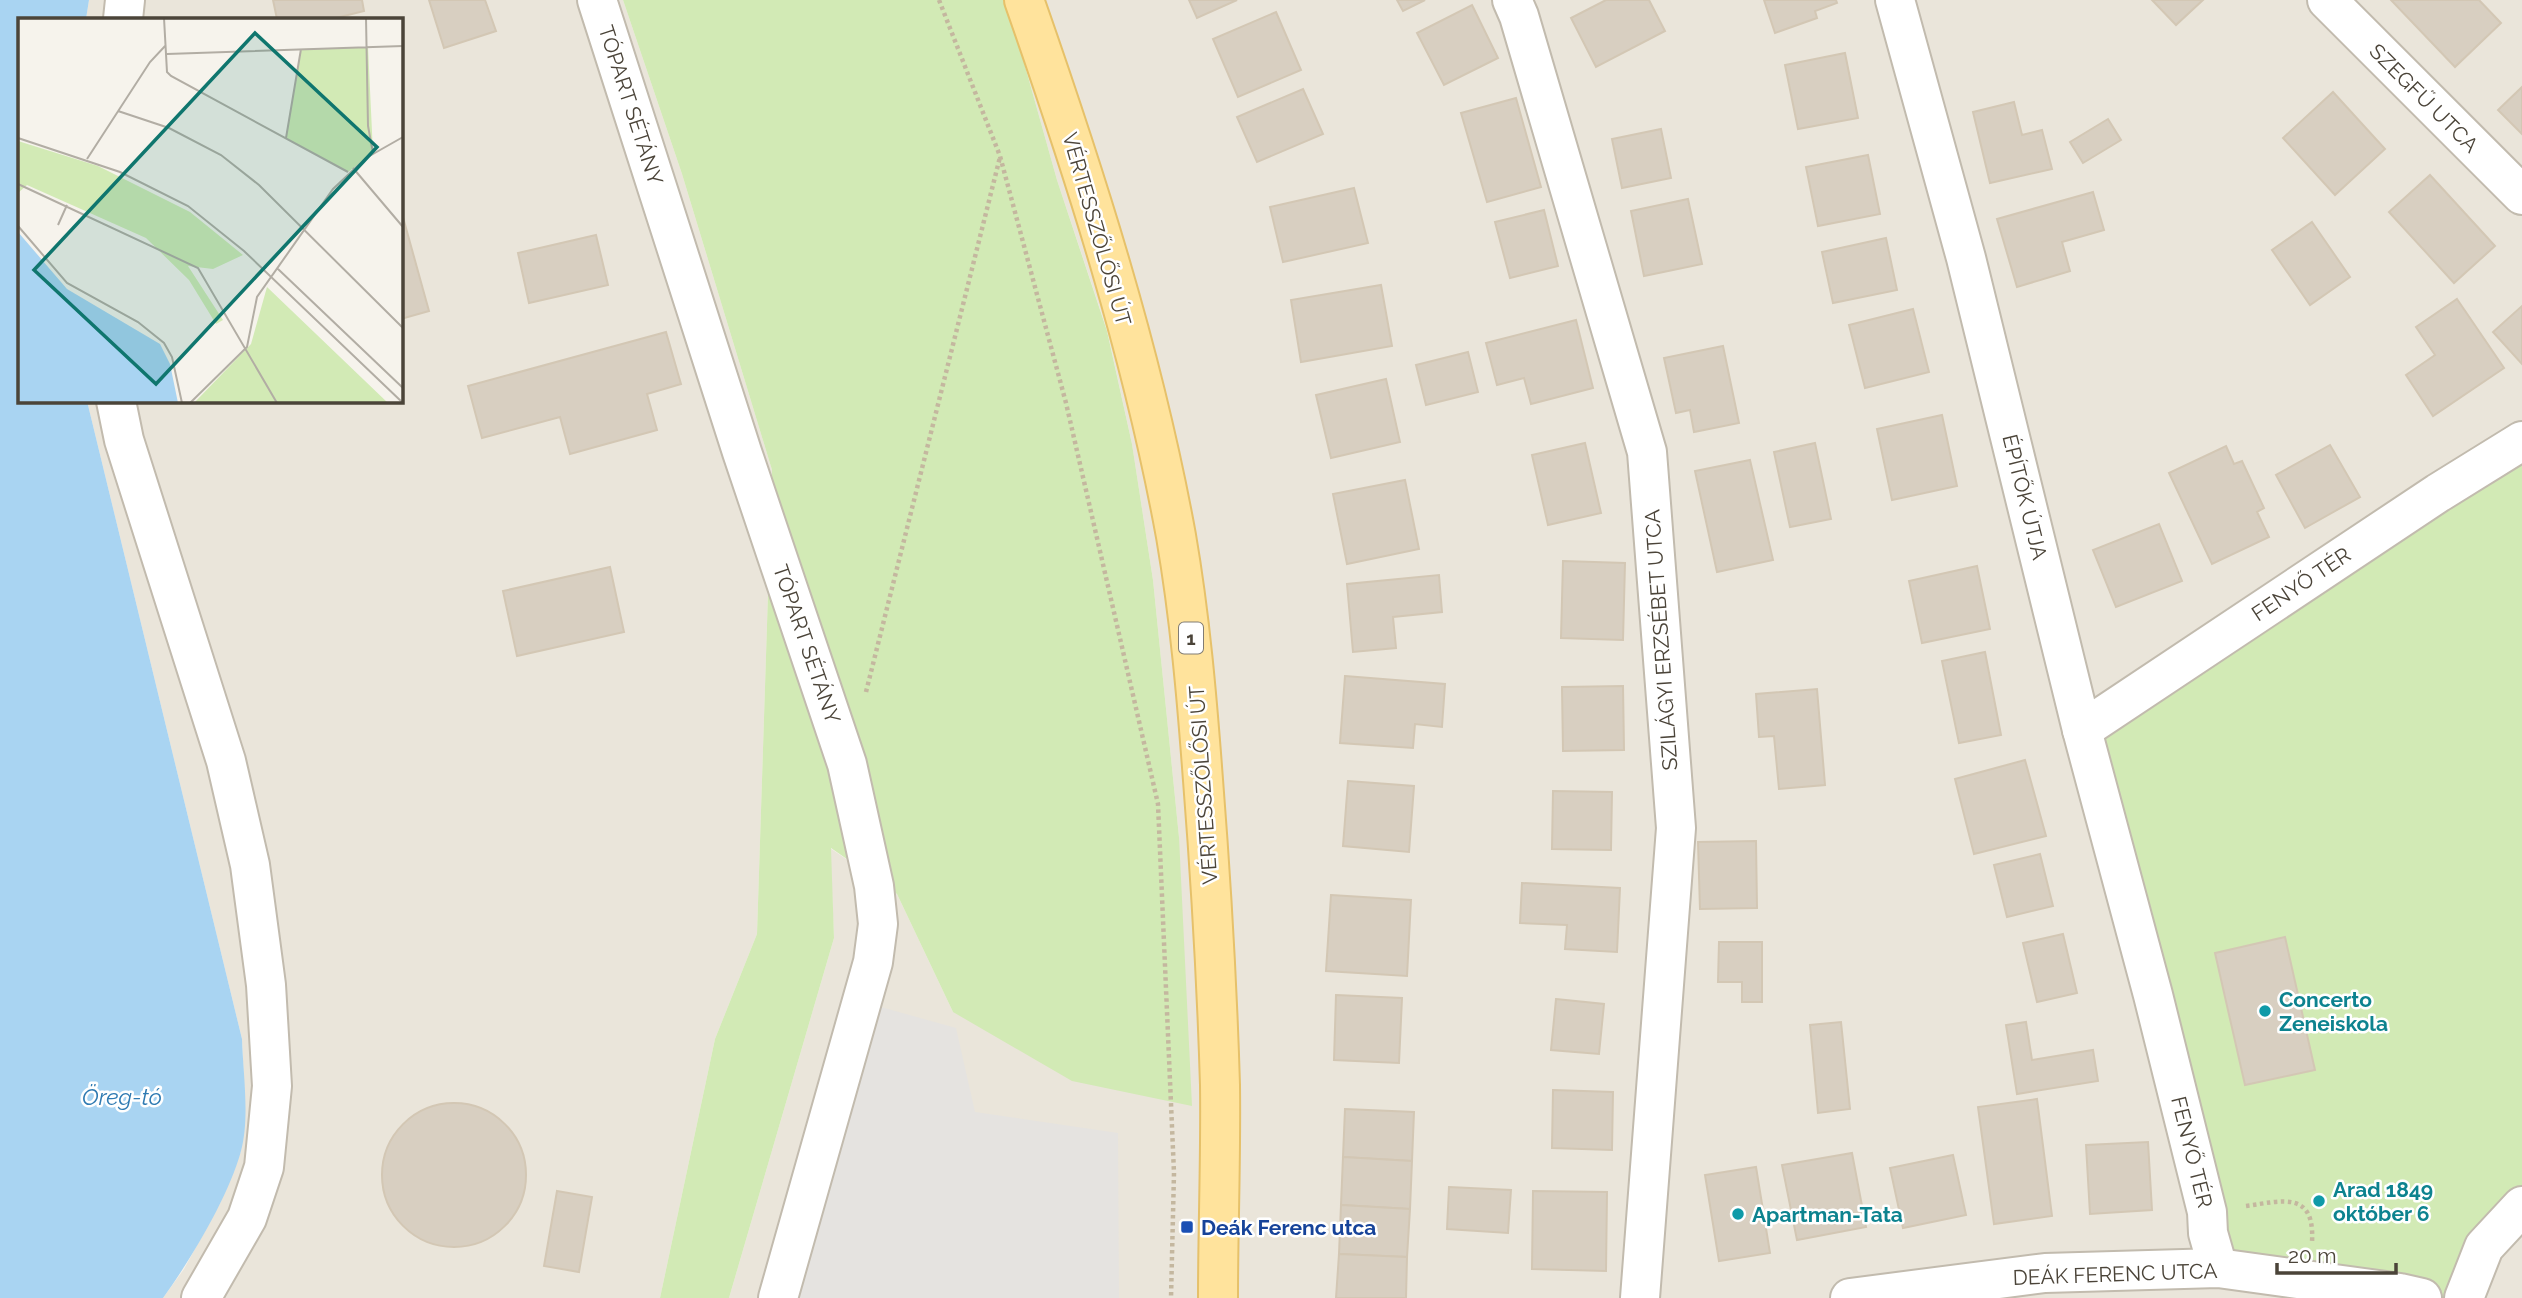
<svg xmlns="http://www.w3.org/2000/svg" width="2522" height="1298" font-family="Raleway,sans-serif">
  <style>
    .residential { fill: #eae5da }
    .green { fill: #d2eab5 }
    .parking { fill: #e5e3e0 }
    .water { fill: #a9d4f2 }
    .building { fill: #d8cfc1; stroke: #d3c7b4; stroke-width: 2 }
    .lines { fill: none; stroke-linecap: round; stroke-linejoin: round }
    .minor-casing { stroke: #c2bbae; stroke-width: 42 }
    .major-casing { stroke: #e6c16a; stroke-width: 42 }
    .path { stroke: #c4b79f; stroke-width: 4.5; stroke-dasharray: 3.5 3.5; stroke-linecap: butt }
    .minor { stroke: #fff; stroke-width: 38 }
    .major { stroke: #ffe39c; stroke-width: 38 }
    .culture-dot { fill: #0f9aa8; stroke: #fff; stroke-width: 2.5 }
    .transit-dot { fill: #1a4fb4; stroke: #fff; stroke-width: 2.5 }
    .labels { text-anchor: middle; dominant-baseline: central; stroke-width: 5; stroke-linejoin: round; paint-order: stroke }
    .shield { fill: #fff; stroke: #817c74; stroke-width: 2 }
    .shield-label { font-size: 19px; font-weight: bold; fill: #4b4439 }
    .street-label { font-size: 21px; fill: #4b4439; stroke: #fff }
    .culture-label { font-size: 21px; font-weight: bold; fill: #0d838f; stroke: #fff; text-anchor: start }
    .transit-label { font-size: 21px; font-weight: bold; fill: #164399; stroke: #fff; text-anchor: start }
    .water-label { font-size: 23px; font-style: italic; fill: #2e7ab2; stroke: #fff }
    .inset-road { fill: none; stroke: #b2ada4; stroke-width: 2 }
    .view { fill: #0f766e; fill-opacity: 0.15; stroke: #0f766e; stroke-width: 3.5 }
    .inset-edge { fill: none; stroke: #4b4439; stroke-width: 3.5 }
  </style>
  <rect width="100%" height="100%" fill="#f6f3ec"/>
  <g class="residential">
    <path d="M89,0H623L682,174L772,470L757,934L715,1039L660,1298H163L184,1269L220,1203L241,1151L245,1106L242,1039L87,401H401V19H86Z"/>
    <path d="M1003,0H2522V1298H729L834,938L830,848L897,894L953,1012L1179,837L1153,580L1132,444L1107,330L1057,180L1016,34Z"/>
  </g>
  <g class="green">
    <path d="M623,0H1003L1016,34L1057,180L1107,331L1132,444L1153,580L1179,837L1192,1106L1072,1081L953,1012L897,894L831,848L834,938L729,1298H660L715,1039L757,934L772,470L682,174Z"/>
    <path d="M2522,441V1206L2464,1298H2422L2218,1268L2082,730Z"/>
  </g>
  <path class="parking" d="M863,1002L956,1028L975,1112L1118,1133L1119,1298H778Z"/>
  <path class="water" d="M0,0H89L86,19H19V401H87L242,1039C243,1073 250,1118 241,1151C228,1198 191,1259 163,1298H0Z"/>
  <g class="building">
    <path d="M273,0H362L364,11L332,19H277Z"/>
    <path d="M429,0H485L496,31L444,48Z"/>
    <path d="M1189,0H1237L1197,18Z"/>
    <path d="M1397,0H1425L1403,11Z"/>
    <path d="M1606,0H1649L1665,31L1596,67L1571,18Z"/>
    <path d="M1764,0H1836L1837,3L1815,11L1817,18L1775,33Z"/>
    <path d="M2152,0H2203L2176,25Z"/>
    <path d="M2391,0H2479L2501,23L2455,67Z"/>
    <path d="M1472,5L1498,58L1444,85L1417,33Z"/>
    <path d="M1276,12L1301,70L1238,97L1213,39Z"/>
    <path d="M1845,53L1858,118L1798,129L1785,65Z"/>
    <path d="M2522,87V134L2498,110Z"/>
    <path d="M1303,89L1323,134L1257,162L1237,117Z"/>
    <path d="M2333,92L2385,149L2335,195L2283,138Z"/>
    <path d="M1516,98L1541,187L1487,202L1461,113Z"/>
    <path d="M2014,102L2022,135L2042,130L2052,169L1990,183L1973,112Z"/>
    <path d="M2108,119L2121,140L2083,163L2070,142Z"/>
    <path d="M1661,129L1671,178L1622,188L1612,139Z"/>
    <path d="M1868,155L1880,214L1818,226L1806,167Z"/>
    <path d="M2430,175L2495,246L2454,283L2389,212Z"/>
    <path d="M1354,188L1368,243L1283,262L1270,207Z"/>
    <path d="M2093,192L2104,230L2062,242L2070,271L2017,287L1997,219Z"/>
    <path d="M1688,199L1702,264L1644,276L1631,211Z"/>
    <path d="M401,210L429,311L401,319Z"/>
    <path d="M1544,210L1558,266L1510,278L1495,222Z"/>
    <path d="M2312,222L2350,277L2310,305L2272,250Z"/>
    <path d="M596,235L608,285L529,303L518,253Z"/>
    <path d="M1886,238L1897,290L1833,303L1822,252Z"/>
    <path d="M1381,285L1392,346L1301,362L1291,300Z"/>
    <path d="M2457,299L2504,368L2433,416L2406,375L2435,355L2416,327Z"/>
    <path d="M2522,306V364L2493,332Z"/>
    <path d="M1913,309L1929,372L1865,388L1849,325Z"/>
    <path d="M1576,320L1593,388L1531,404L1524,378L1497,385L1486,343Z"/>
    <path d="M666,332L681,384L647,394L657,430L570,454L560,417L482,438L468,386Z"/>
    <path d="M1723,346L1739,423L1694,432L1690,410L1676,413L1664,358Z"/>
    <path d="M1468,352L1478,392L1426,405L1416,365Z"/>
    <path d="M1386,379L1400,442L1331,458L1316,395Z"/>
    <path d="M1942,415L1957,486L1892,500L1877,429Z"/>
    <path d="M1585,443L1601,513L1548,525L1532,455Z"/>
    <path d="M1815,443L1831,519L1790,527L1774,452Z"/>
    <path d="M2330,445L2360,497L2305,528L2276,475Z"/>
    <path d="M2226,446L2234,464L2242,461L2264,508L2257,512L2269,537L2212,564L2169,473Z"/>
    <path d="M1750,460L1773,560L1717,572L1695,471Z"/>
    <path d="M1405,480L1419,549L1347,564L1333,494Z"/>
    <path d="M2159,524L2182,581L2116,607L2093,550Z"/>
    <path d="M1563,561L1625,563L1623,640L1561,638Z"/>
    <path d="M1977,566L1990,629L1922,643L1909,581Z"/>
    <path d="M610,567L624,632L517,656L503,591Z"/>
    <path d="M1439,575L1442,612L1393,617L1396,648L1353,652L1347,584Z"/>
    <path d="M1985,652L2001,735L1959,743L1942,661Z"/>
    <path d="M1345,676L1445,684L1442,727L1415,724L1413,748L1340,743Z"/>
    <path d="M1623,686L1624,750L1563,751L1562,687Z"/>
    <path d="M1817,689L1825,785L1779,789L1774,736L1759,737L1756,694Z"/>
    <path d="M2025,760L2046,836L1974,854L1955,779Z"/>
    <path d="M1348,781L1414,786L1409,852L1343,846Z"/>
    <path d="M1553,791L1612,792L1611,850L1552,849Z"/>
    <path d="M1756,841L1757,908L1700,909L1698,842Z"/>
    <path d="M2040,854L2053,906L2007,917L1994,865Z"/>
    <path d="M1522,883L1620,888L1617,952L1565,949L1567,925L1520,923Z"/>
    <path d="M1331,895L1411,900L1407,976L1326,971Z"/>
    <path d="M2063,934L2077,993L2037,1002L2023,943Z"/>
    <path d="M2285,937L2315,1070L2245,1085L2215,953Z"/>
    <path d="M1719,942H1762V1002H1742V982H1718Z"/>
    <path d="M1336,995L1402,998L1399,1063L1334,1060Z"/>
    <path d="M1556,999L1604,1004L1599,1054L1551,1050Z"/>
    <path d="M1841,1022L1850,1109L1818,1113L1810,1025Z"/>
    <path d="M2026,1022L2032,1060L2093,1050L2098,1081L2017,1094L2006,1025Z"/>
    <path d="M1553,1090L1613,1092L1612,1150L1552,1148Z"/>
    <path d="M2037,1099L2052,1216L1994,1224L1978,1107Z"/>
    <circle cx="454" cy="1175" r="72"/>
    <path d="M1345,1109L1414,1112L1412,1161L1343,1157Z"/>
    <path d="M2148,1142L2152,1210L2090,1214L2086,1145Z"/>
    <path d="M1852,1153L1866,1227L1797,1240L1782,1165Z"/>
    <path d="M1953,1155L1966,1215L1903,1228L1890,1168Z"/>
    <path d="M1343,1157L1412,1161L1410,1209L1341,1205Z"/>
    <path d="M1756,1167L1770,1253L1719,1261L1705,1175Z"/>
    <path d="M1449,1187L1511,1190L1508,1233L1447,1229Z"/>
    <path d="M557,1191L592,1197L579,1272L544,1266Z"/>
    <path d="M1533,1191L1607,1192L1606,1271L1532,1269Z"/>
    <path d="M1341,1205L1410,1209L1407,1257L1339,1254Z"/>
    <path d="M1339,1254L1407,1257L1406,1298H1336Z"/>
  </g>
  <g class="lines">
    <defs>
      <g id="minor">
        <path d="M597,0L742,452L847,764L874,886L878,924L873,962L778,1298"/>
        <path d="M1512,0L1519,16L1647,452L1676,828L1640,1298"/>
        <path d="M1895,0L1966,258L2082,730L2153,995L2207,1212L2208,1233L2218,1268"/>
        <path d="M2327,0L2522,195"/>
        <path d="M123,19L125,0"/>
        <path d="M116,401L124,440L226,761L250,865L266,985L272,1086L264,1167L247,1218L201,1298"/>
        <path d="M2082,730L2438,493L2522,441"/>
        <path d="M1850,1298L2045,1273L2218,1268L2400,1293L2422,1298"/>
        <path d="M2464,1298L2484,1247L2522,1206"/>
      </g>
      <path id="major" d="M1024,0C1085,174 1143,355 1176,536C1190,617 1197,699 1203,780C1211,882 1217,984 1220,1085C1221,1156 1218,1227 1218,1298"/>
    </defs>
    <use href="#minor" class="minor-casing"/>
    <use href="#major" class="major-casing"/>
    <g class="path">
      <path d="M939,0L1000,156L1066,403L1158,804L1174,1173L1171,1298"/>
      <path d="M866,692L1000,157"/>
      <path d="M2246,1206C2282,1201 2315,1190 2312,1242"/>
    </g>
    <use href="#minor" class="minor"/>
    <use href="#major" class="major"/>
  </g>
  <g class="culture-dot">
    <circle cx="2265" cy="1011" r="7"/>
    <circle cx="2319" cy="1201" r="7"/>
    <circle cx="1738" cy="1214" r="7"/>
  </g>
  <rect class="transit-dot" x="1180" y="1220" width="14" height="14" rx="3.5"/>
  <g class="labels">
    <rect class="shield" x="1179" y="622.5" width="24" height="31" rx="5"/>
    <g class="shield-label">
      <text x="1191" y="638">1</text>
    </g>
    <g class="street-label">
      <text transform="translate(2424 98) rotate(45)">SZEGFŰ UTCA</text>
      <text transform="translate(631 105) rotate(72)">TÓPART SÉTÁNY</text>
      <text transform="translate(1097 229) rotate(74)">VÉRTESSZŐLŐSI ÚT</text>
      <text transform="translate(2025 497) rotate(76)">ÉPÍTŐK ÚTJA</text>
      <text transform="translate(2301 584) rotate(-34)">FENYŐ TÉR</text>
      <text transform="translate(1661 640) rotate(-94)">SZILÁGYI ERZSÉBET UTCA</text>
      <text transform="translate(807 644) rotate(71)">TÓPART SÉTÁNY</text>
      <text transform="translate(1203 785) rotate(-94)">VÉRTESSZŐLŐSI ÚT</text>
      <text transform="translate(2192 1152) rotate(76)">FENYŐ TÉR</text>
      <text transform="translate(2115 1274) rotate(-2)">DEÁK FERENC UTCA</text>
    </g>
    <g class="culture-label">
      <text x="2279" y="999">Concerto<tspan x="2279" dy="24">Zeneiskola</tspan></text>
      <text x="2333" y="1189">Arad 1849<tspan x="2333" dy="24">október 6</tspan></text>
      <text x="1752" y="1214">Apartman-Tata</text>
    </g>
    <g class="transit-label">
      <text x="1201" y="1227">Deák Ferenc utca</text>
    </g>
    <g class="water-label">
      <text x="122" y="1096">Öreg-tó</text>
    </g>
  </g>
  <g transform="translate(18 18)">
    <rect width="385" height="385" fill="#f6f3ec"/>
    <path d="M350,29L355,135L330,154L268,120L283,31ZM0,123L80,148L172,194L225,237L195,251L170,248L205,302L198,306L171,262L128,220L9,167L0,175ZM249,269L370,385H176L233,326Z" fill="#d2eab5"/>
    <path d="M0,214L49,271L142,326L152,346L160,385H0Z" fill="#a9d4f2"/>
    <path class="inset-road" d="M146,0L149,54L153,58L330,154M348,0L350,108L355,135M149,36L385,28M100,93L151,110L203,137L241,167L385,310M0,120L102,154L170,188L226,233L385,385M268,120L283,31M69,141L132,44L148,27M335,150L385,209M0,166L180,250L259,385M40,207L49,187M0,208L49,265L120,304L146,325L154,339L164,385M260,251L385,370M172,385L229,329L239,279L315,171L348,140L385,119"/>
    <path class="view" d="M237,15L359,129L138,366L16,252Z"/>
    <rect width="385" height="385" class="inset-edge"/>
  </g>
  <path d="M2277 1263v10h119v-10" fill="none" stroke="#4b4439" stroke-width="3.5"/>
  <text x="2288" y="1263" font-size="21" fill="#4b4439" stroke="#ffffff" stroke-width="5" paint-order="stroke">20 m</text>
</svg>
